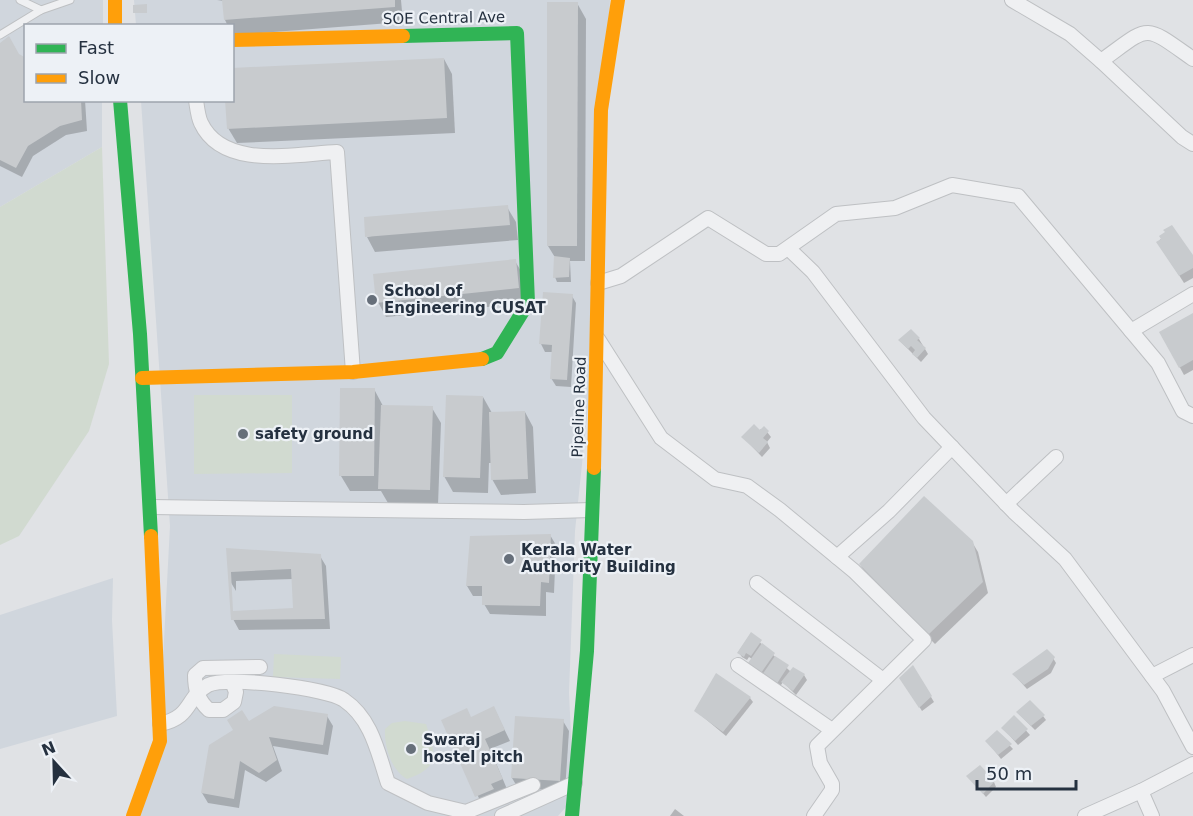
<svg xmlns="http://www.w3.org/2000/svg" width="1193" height="816" font-family="'DejaVu Sans',sans-serif">
  <style>
    .built { fill: #d0d6dd }
    .green { fill: #d1dad0 }
    .shadow { fill: #0003 }
    .building { fill: #c8cbce; fill-rule: evenodd }
    .lines { fill: none; stroke-linecap: round; stroke-linejoin: round }
    .lane-casing { stroke: #bec0c3; stroke-width: 9 }
    .street-casing { stroke: #bec0c3; stroke-width: 16 }
    .lane { stroke: #eff0f2; stroke-width: 7 }
    .street { stroke: #eff0f2; stroke-width: 14 }
    .fast { stroke: #30b455; stroke-width: 14 }
    .slow { stroke: #ff9f0a; stroke-width: 14 }
    .poi-dot { fill: #666f7a; stroke: #edf1f6; stroke-width: 2 }
    .labels { text-anchor: middle; dominant-baseline: central; stroke-width: 4.5; stroke-linejoin: round; paint-order: stroke }
    .street-label { font-size: 15px; fill: #253140; stroke: #edf1f6 }
    .poi-label { font-size: 15px; font-weight: bold; fill: #253140; stroke: #edf1f6; text-anchor: start }
  </style>
  <rect width="100%" height="100%" fill="#e0e2e5"/>
  <g class="built">
    <path d="M0,0H103V25L26,26V100L102,101V147L0,207Z"/>
    <path d="M134,0H610L590,388L575,531L569,693L574,798L558,816H133L159,735L170,526L141,101L232,100V26L136,25Z"/>
    <path d="M113,578L112,620L117,716L0,749V615Z"/>
  </g>
  <g class="green">
    <path d="M102,147L109,364L89,431L19,536L0,545V207Z"/>
    <path d="M194,395H292V473L194,474Z"/>
    <path d="M274,654L341,657L340,679L273,677Z"/>
    <path d="M405,721L426,724C436,754 441,767 407,779C391,770 384,746 385,729L392,723Z"/>
  </g>
  <g class="shadow">
    <path d="M217,0H401L403,22L234,35L232,26H228L225,20L224,1Z"/>
    <path d="M577,3L586,19L585,261H570L571,282H557L555,277L556,259L548,246Z"/>
    <path d="M0,45L26,100H85L87,131L66,135L33,156L22,177L0,166Z"/>
    <path d="M444,59L452,74L455,133L237,143L228,128L232,100Z"/>
    <path d="M507,207L516,222L518,240L375,252L367,237Z"/>
    <path d="M1167,232L1193,258V278L1184,283L1158,242Z"/>
    <path d="M515,261L524,276L527,303L386,317L378,302Z"/>
    <path d="M572,296L576,303L571,387L556,386L551,378L553,352H545L541,344Z"/>
    <path d="M1193,315V370L1184,375L1161,333Z"/>
    <path d="M919,339L928,354L921,362L900,341Z"/>
    <path d="M374,389L383,406L432,408L441,423L438,505L388,503L381,491H350L341,476Z"/>
    <path d="M483,397L492,413L525,412L533,427L536,493L501,495L492,479V463H489L488,493L453,492L444,476Z"/>
    <path d="M764,428L771,437L767,442L770,448L762,457L743,437Z"/>
    <path d="M550,535L556,545L554,593L546,592V616L490,614L484,604V596H473L467,586Z"/>
    <path d="M972,542L978,552L988,593L935,644L866,574L860,564Z"/>
    <path d="M228,550L320,556L326,566L330,629L239,630L233,619L295,609L293,579L236,581V591L230,581Z"/>
    <path d="M751,634L791,672L793,669L804,675L807,680L796,695L783,682L779,688L752,667L750,663L752,659L749,657L747,660L742,657L739,653Z"/>
    <path d="M1053,658L1056,663L1051,673L1027,689L1017,678Z"/>
    <path d="M913,667L934,702L922,711L901,678Z"/>
    <path d="M750,698L753,702L726,736L696,711Z"/>
    <path d="M494,708L510,741L490,749L507,789L483,807L443,720L472,718Z"/>
    <path d="M1018,713L1043,716L1046,720L1035,730Z"/>
    <path d="M327,716L333,726L328,755L273,746L282,771L266,782L245,770L239,808L208,803L202,793L248,723Z"/>
    <path d="M1014,717L1030,735L1018,745L1003,728Z"/>
    <path d="M563,721L569,731L565,791L518,788L512,778Z"/>
    <path d="M997,732L1013,749L1001,759L987,741Z"/>
    <path d="M968,776L994,782L996,787L986,797Z"/>
    <path d="M675,809L684,816H670Z"/>
  </g>
  <g class="building">
    <path d="M222,0H395V7L224,20Z"/>
    <path d="M547,2H578L577,246H547Z"/>
    <path d="M147,4V13H133V5Z"/>
    <path d="M9,36L19,54L26,58V100H81L82,120L60,126L28,146L16,168L0,160V43Z"/>
    <path d="M444,58L447,118L227,129L225,100H232V68Z"/>
    <path d="M508,205L510,225L365,237L364,217Z"/>
    <path d="M1172,225L1193,255V268L1179,276L1156,242L1161,239L1159,236L1165,232L1163,230Z"/>
    <path d="M554,256L570,258L569,277L553,278Z"/>
    <path d="M516,259L519,288L376,303L373,274Z"/>
    <path d="M543,292L573,294L567,380L550,379L552,345L539,344Z"/>
    <path d="M1193,313V360L1179,368L1159,332Z"/>
    <path d="M911,329L920,338L917,340L926,348L917,358L912,354L915,350L911,346L908,349L898,340Z"/>
    <path d="M340,388H375L374,476H339Z"/>
    <path d="M446,395L483,396L480,478L443,477Z"/>
    <path d="M381,405L433,406L430,490L378,489Z"/>
    <path d="M525,411L528,479L491,480L489,412Z"/>
    <path d="M754,424L760,430L764,426L769,431L763,438L768,442L759,453L741,437Z"/>
    <path d="M924,496L973,541L983,582L928,635L859,564Z"/>
    <path d="M551,534L549,583L541,582L540,606L482,605V586H466L470,536Z"/>
    <path d="M226,548L321,554L325,619L231,620ZM291,569L293,608L233,611L231,572Z"/>
    <path d="M751,632L762,640L751,656L746,653L744,657L737,653Z"/>
    <path d="M762,643L775,653L761,673L748,663Z"/>
    <path d="M1047,649L1055,657L1048,669L1024,685L1012,674Z"/>
    <path d="M775,656L789,665L776,685L762,675Z"/>
    <path d="M913,665L932,696L919,708L899,678Z"/>
    <path d="M793,667L805,674L793,691L781,682Z"/>
    <path d="M716,673L751,697L723,732L694,711Z"/>
    <path d="M1030,700L1045,715L1031,726L1016,712Z"/>
    <path d="M274,706L328,714L323,745L269,737L277,760L259,773L240,761L234,799L201,793L209,745L233,730L227,720L242,710L249,721Z"/>
    <path d="M494,706L505,730L485,739L503,779L491,784L494,789L475,797L441,720L467,708L471,717Z"/>
    <path d="M1014,715L1028,729L1015,741L1001,728Z"/>
    <path d="M515,716L564,719L560,781L511,778Z"/>
    <path d="M997,730L1012,744L998,755L985,741Z"/>
    <path d="M980,765L995,781L983,794L966,776Z"/>
  </g>
  <g class="lines">
    <defs>
      <g id="lane">
        <path d="M20,0L41,10"/>
        <path d="M0,35L41,10L70,0"/>
      </g>
      <g id="street">
        <path d="M1012,0L1070,34L1101,61C1151,25 1142,23 1193,59"/>
        <path d="M1101,61L1182,137L1193,144"/>
        <path d="M196,100C197,107 198,117 201,123C223,170 295,154 337,152L353,372"/>
        <path d="M789,249L813,272L924,418L1014,512L1065,559L1163,691L1193,747"/>
        <path d="M598,283L621,276L708,218L766,254H779L836,214L895,208L952,185L1018,196L1158,363L1183,411L1193,416"/>
        <path d="M1131,331L1193,294"/>
        <path d="M598,339L661,438L715,479L747,486L780,510L854,571L924,640L817,746L820,763L832,784V790L814,816"/>
        <path d="M1006,504L1056,457"/>
        <path d="M151,507L524,512L591,510"/>
        <path d="M837,557L889,511L952,447"/>
        <path d="M757,583L883,680"/>
        <path d="M738,665L832,730"/>
        <path d="M1152,676L1193,655"/>
        <path d="M232,682L236,692L234,702L223,710H209C198,700 195,690 195,675L203,668L260,667"/>
        <path d="M160,724C193,717 185,698 208,685C227,676 328,688 344,700C372,719 378,753 388,783L428,803L466,812L533,785"/>
        <path d="M502,816L575,783"/>
        <path d="M1085,816L1141,791"/>
        <path d="M1152,816L1141,791L1193,764"/>
      </g>
    </defs>
    <use href="#lane" class="lane-casing"/>
    <use href="#street" class="street-casing"/>
    <use href="#lane" class="lane"/>
    <use href="#street" class="street"/>
    <g class="fast">
      <path d="M403,36L517,33L528,303L497,353L482,359"/>
      <path d="M120,100L140,334L151,536"/>
      <path d="M572,816L587,651L594,468"/>
    </g>
    <g class="slow">
      <path d="M115,0V26"/>
      <path d="M232,40L403,36"/>
      <path d="M142,378L353,372L482,359"/>
      <path d="M594,468L601,110L618,0"/>
      <path d="M133,816L160,741L151,536"/>
    </g>
  </g>
  <g class="poi-dot">
    <circle cx="372" cy="300" r="6"/>
    <circle cx="243" cy="434" r="6"/>
    <circle cx="509" cy="559" r="6"/>
    <circle cx="411" cy="749" r="6"/>
  </g>
  <g class="labels">
    <g class="street-label">
      <text transform="translate(444 18) rotate(-1)">SOE Central Ave</text>
      <text transform="translate(579 407) rotate(-88)">Pipeline Road</text>
    </g>
    <g class="poi-label">
      <text x="384" y="291">School of<tspan x="384" dy="17">Engineering CUSAT</tspan></text>
      <text x="255" y="434">safety ground</text>
      <text x="521" y="550">Kerala Water<tspan x="521" dy="17">Authority Building</tspan></text>
      <text x="423" y="740">Swaraj<tspan x="423" dy="17">hostel pitch</tspan></text>
    </g>
  </g>
  <rect x="24" y="24" width="210" height="78" fill="#edf1f6" stroke="#9da4ad" stroke-width="1.5"/>
  <rect x="36" y="44" width="30" height="9" fill="#30b455" stroke="#9da4ad" stroke-width="1.5"/>
  <text x="78" y="54" font-size="18" fill="#253140">Fast</text>
  <rect x="36" y="74" width="30" height="9" fill="#ff9f0a" stroke="#9da4ad" stroke-width="1.5"/>
  <text x="78" y="84" font-size="18" fill="#253140">Slow</text>
  <g transform="translate(54 762) rotate(338)" stroke="#edf1f6" stroke-width="4.5" paint-order="stroke">
  <path d="M0-4.5L10 22L0 15L-10 22Z" fill="#253140"/>
  <text y="-9" font-size="16" font-weight="bold" text-anchor="middle" fill="#253140">N</text>
  </g>
  <path d="M977 780v9h99v-9" fill="none" stroke="#253140" stroke-width="3"/>
  <text x="986" y="780" font-size="18" fill="#253140" stroke="#edf1f6" stroke-width="4.5" paint-order="stroke">50 m</text>
</svg>
